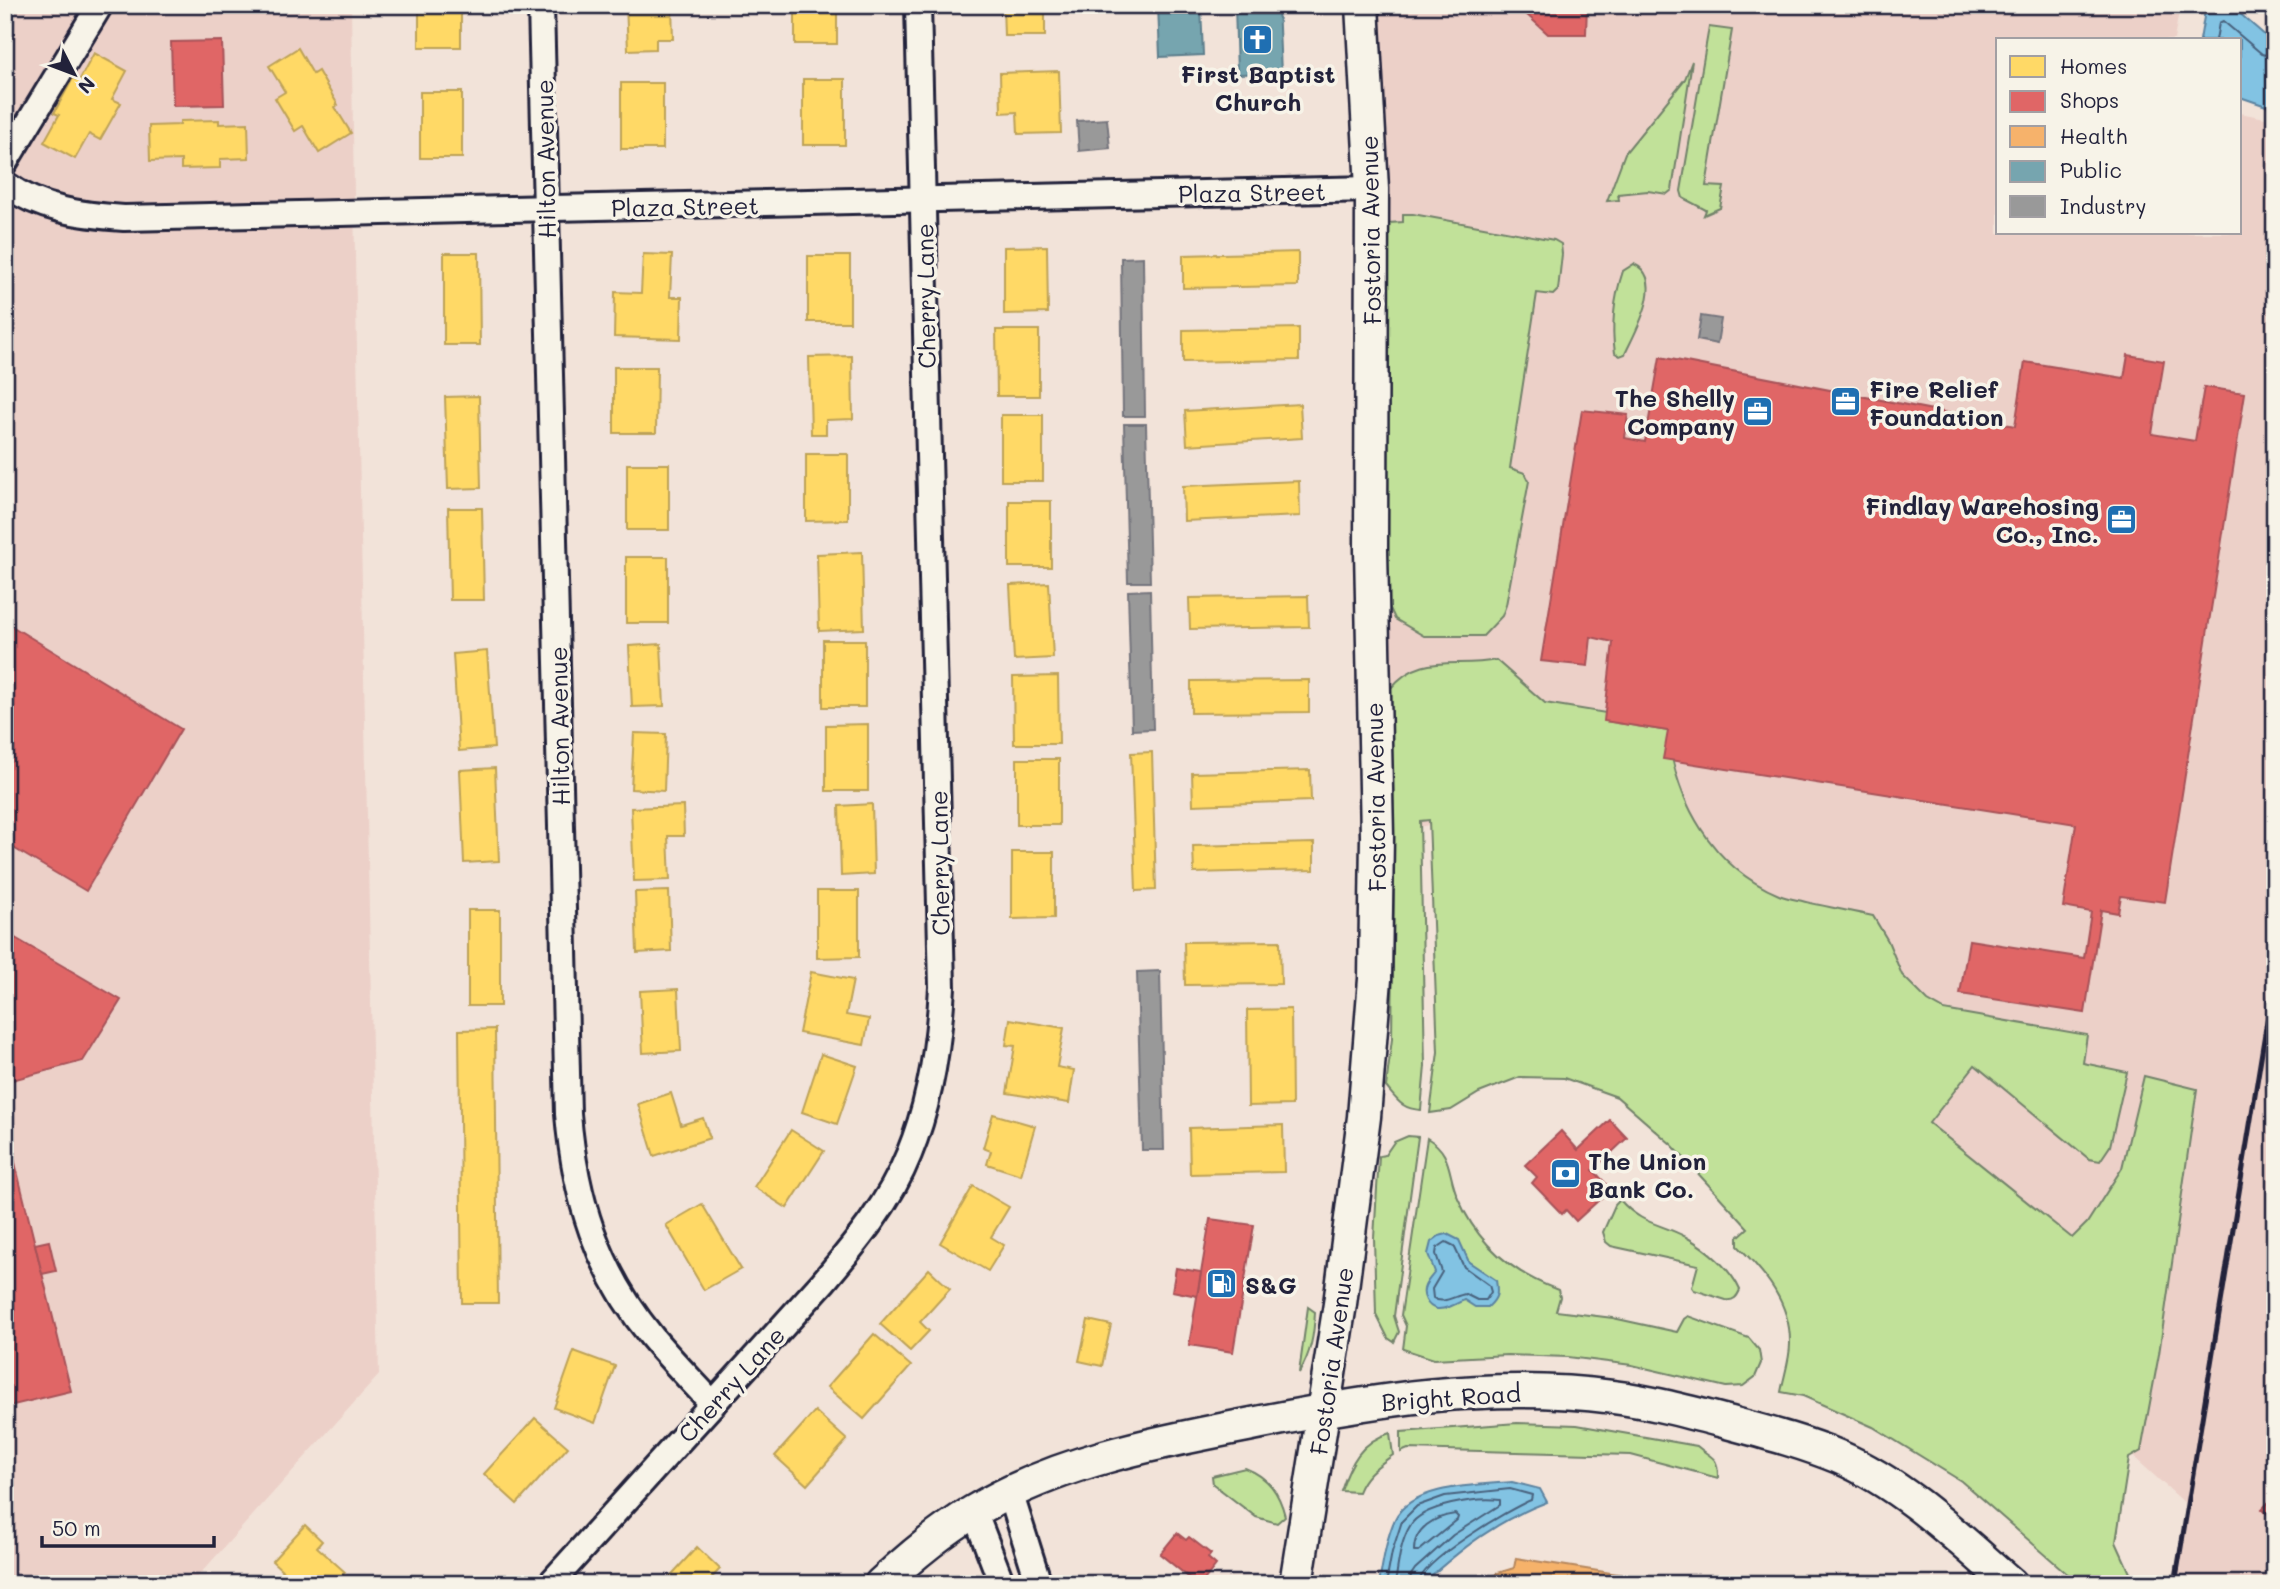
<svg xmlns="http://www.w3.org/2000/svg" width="2280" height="1589" font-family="Mali,sans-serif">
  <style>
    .built { fill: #ecd0c8 }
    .green { fill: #c1e199; stroke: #72826a; stroke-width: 2 }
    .water { fill: #82c3e3; stroke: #5c83a0; stroke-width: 2 }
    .homes { fill: #ffd966; stroke: #bda259; stroke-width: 2 }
    .shops { fill: #e06666; stroke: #a75259; stroke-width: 2 }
    .health { fill: #f6b26b; stroke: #b6875d; stroke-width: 2 }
    .public { fill: #76a5af; stroke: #5d7e8c; stroke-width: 2 }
    .industry { fill: #999; stroke: #75757d; stroke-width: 2 }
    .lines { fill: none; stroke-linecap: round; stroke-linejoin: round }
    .shore { stroke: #48627e; stroke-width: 2 }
    .minor-casing { stroke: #22223b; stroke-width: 30 }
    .major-casing { stroke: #22223b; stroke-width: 37 }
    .minor { stroke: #f7f3e8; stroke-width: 24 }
    .major { stroke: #f7f3e8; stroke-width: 32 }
    .rail { stroke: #22223b; stroke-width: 5 }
    .labels { text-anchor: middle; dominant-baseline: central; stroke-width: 7; stroke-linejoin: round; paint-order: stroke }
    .poi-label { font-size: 24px; font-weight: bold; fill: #22223b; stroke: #f7f3e8; text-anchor: start }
    .street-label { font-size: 24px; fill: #22223b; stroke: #f7f3e8 }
  </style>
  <rect width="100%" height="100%" fill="#f2e3d9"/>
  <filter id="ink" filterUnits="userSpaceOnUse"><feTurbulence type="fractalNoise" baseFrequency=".0143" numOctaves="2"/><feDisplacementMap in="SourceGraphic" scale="14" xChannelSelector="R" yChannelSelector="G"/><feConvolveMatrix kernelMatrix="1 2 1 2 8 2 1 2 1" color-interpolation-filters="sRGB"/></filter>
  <g filter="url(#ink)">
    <g class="built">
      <path d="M5,5H351L355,258L379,1375L191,1584H5Z"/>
      <path d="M1357,5H2180L2174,40H1998V233H2240V113L2275,120V1584H2175L2187,1505L1433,824L1377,836Z"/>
    </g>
    <g class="green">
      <path d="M1709,27L1732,30L1706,186L1724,187L1720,208L1704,215L1706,210L1683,198L1681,191Z"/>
      <path d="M1692,61L1672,190L1667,194L1648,191L1618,194L1619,200L1607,201L1625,153L1685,79Z"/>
      <path d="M1403,214H1413L1554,240L1561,244L1562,254L1558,290L1553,295L1537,293L1510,468L1525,473L1529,481L1506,605L1502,616L1483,636H1424L1395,619L1387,602L1389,223L1403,222Z"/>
      <path d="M1634,264C1667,279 1635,332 1625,354L1620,356L1615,353C1611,325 1614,298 1623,271Z"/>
      <path d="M1496,660L1545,703L1606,713L1605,721L1668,731C1675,801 1712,867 1779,895C1789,899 1800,900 1810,903C1831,907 1852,912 1873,916L1888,941L1902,975L1928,1001L1944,1010L2087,1035L2083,1063L2127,1072L2110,1146L2100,1161L2089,1159L1975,1065L1929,1123L2072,1238L2087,1223L2122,1168L2144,1076L2197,1089L2159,1354L2141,1451L2129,1458L2116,1542L2135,1584H2079L1961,1481L1873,1427L1803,1396L1781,1392C1784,1376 1790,1359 1790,1344C1791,1303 1765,1273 1738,1246V1237L1748,1228L1672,1145L1617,1097L1564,1078L1520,1077L1479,1093L1451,1110L1430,1113L1438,1052L1429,820L1420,821L1425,1066L1421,1110C1402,1109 1398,1101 1386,1087L1392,1039L1394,866L1390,689C1421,651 1455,669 1496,660Z"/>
      <path d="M1408,1136L1418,1137L1394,1316L1399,1332L1394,1342L1388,1338L1376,1314L1374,1238L1379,1156L1385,1155L1394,1142Z"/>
      <path d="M1427,1138C1453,1153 1447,1174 1458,1198C1477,1243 1512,1273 1558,1290L1560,1297L1556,1311L1613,1318L1677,1332L1684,1319L1688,1316L1749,1338L1759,1350L1761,1363L1755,1377L1743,1386L1726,1387L1632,1365L1568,1357L1507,1355L1434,1359L1403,1349L1406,1326L1401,1315Z"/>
      <path d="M1620,1200C1642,1225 1660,1223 1686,1237C1706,1248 1731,1269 1740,1290C1737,1297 1734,1301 1726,1300L1694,1290L1692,1287L1698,1265L1611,1246L1606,1242L1603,1232L1615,1205Z"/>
      <path d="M1308,1307L1315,1312C1314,1335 1311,1353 1299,1373Z"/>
      <path d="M1517,1423L1577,1425L1697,1446C1712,1459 1718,1455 1718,1478L1631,1455L1408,1449L1401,1452V1432Z"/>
      <path d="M1390,1433L1393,1455C1378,1466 1365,1474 1358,1492L1341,1491C1350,1464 1361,1441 1390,1433Z"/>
      <path d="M1245,1468C1268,1477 1279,1492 1285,1516L1277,1523L1256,1517L1213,1484L1212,1476Z"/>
    </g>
    <g class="water">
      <path d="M2206,5H2230L2275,44V109L2240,97V40H2200Z"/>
      <path d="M1447,1234L1459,1240L1469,1262L1496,1280C1498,1293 1498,1298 1488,1307H1475L1464,1300C1456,1304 1446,1310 1437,1309C1427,1307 1421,1295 1425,1286C1427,1281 1432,1276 1435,1272L1428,1254L1431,1242L1439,1236Z"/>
      <path d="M1512,1482L1540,1489L1547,1502C1496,1521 1462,1548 1422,1584H1379C1383,1562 1386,1539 1395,1519C1411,1485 1479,1485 1512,1482Z"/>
    </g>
    <g class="homes">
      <rect x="419" y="5" width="42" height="42"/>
      <path d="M626,5H672L673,39H656V49L628,50Z"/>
      <rect x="795" y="5" width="42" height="39"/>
      <path d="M1003,5H1045V36H1004Z"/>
      <path d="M298,48L313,74L318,71L338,105L335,107L351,133L319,153L303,126L295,131L275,98L285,92L269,66Z"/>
      <path d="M94,53L127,71L112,99L121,103L100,140L89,134L75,159L44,142L59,115L54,113L73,78L79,81Z"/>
      <path d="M1059,71L1061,133L1018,134L1017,112L1001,113L1000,73Z"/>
      <rect x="803" y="79" width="42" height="66"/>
      <rect x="621" y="83" width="42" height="66"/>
      <rect x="420" y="92" width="42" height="66"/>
      <path d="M219,120V124L248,123L249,158L220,159V168L181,169V160L150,161L149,126L180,125V121Z"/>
      <path d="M1047,246L1048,313L1004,314V247Z"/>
      <path d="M1298,252V286L1183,288V255Z"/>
      <path d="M444,253H479L480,345H444Z"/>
      <path d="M643,254L672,255L670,297H682L681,339L614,337L615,292L641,293Z"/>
      <rect x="808" y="256" width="42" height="66"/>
      <path d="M1299,328V360L1183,362V330Z"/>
      <path d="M996,330H1039V396H997Z"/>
      <path d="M852,356L853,419L826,420V434H811L809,357Z"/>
      <path d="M614,367H657L656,433H614Z"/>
      <path d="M479,396L481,488L448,489L445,397Z"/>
      <path d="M1300,404L1302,438L1187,445L1185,411Z"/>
      <rect x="1001" y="415" width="42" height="66"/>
      <path d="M806,454H848V520L806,521Z"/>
      <rect x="627" y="464" width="42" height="66"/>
      <path d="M1299,481L1300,516L1184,521L1183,486Z"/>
      <rect x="1009" y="501" width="42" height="66"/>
      <path d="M448,508H482L484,600H450Z"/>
      <path d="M862,552L864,629L819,631L817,554Z"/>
      <rect x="626" y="557" width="42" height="66"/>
      <path d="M1049,583L1053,658L1014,660L1010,585Z"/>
      <path d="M1308,596L1309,627L1190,629L1189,598Z"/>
      <rect x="823" y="640" width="42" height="67"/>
      <path d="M661,644L664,706L632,707L629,646Z"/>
      <path d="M487,651L494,748L459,751L453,654Z"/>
      <path d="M1058,676L1059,744H1014L1013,677Z"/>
      <path d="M1309,680V712L1191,713V681Z"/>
      <path d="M868,724V791H826V725Z"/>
      <path d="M634,733L666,734L664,791L631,789Z"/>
      <path d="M1152,752L1156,890L1136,891L1131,753Z"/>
      <rect x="1017" y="759" width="42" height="66"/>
      <path d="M495,768L499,861L464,863L460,770Z"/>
      <path d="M1310,770L1311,801L1193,805L1192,773Z"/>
      <path d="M872,804L874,874L841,876L839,806Z"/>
      <path d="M683,806L684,836H668L670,880L634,881L631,808Z"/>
      <path d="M1314,843V870L1194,873L1193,846Z"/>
      <path d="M1012,852H1054V918L1012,919Z"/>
      <path d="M669,891L671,951L637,953L635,892Z"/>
      <path d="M817,891H859V957L817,958Z"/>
      <rect x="468" y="910" width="32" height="96"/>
      <path d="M1280,941L1281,984L1185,985L1184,942Z"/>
      <path d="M811,972L853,980L846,1015L869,1019L864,1045L799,1033Z"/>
      <path d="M678,989L681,1051L643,1053L640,991Z"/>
      <path d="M1291,1009L1292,1105L1248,1106L1247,1010Z"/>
      <path d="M1010,1019L1064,1028L1057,1067L1074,1070L1069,1103L1007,1093L1015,1046L1006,1045Z"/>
      <path d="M495,1029L498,1303H462L459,1030Z"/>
      <path d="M821,1054L857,1066L837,1124L802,1112Z"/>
      <path d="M671,1093L681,1125L703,1118L710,1138L654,1156L638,1104Z"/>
      <path d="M993,1114L1035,1126L1021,1175L987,1164L991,1151L983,1148Z"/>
      <path d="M1283,1125L1284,1172L1190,1174L1189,1128Z"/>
      <path d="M791,1130L824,1151L787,1208L754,1187Z"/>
      <path d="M973,1186L1009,1207L991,1237L1004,1245L988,1271L940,1243Z"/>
      <path d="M702,1204L741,1269L704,1290L666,1225Z"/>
      <path d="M929,1269L950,1289L920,1322L929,1331L910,1351L880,1324Z"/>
      <path d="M1088,1320L1111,1325L1102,1366L1079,1361Z"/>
      <path d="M874,1334L911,1366L864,1419L827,1387Z"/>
      <path d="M574,1351L615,1366L595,1423L554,1408Z"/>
      <path d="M815,1411L847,1440L807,1485L775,1456Z"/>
      <path d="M535,1418L568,1447L517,1504L484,1474Z"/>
      <path d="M305,1525L322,1541L317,1547L345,1572L334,1584H297L272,1561Z"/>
      <path d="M697,1547L720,1569L706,1584H663Z"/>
    </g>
    <g class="shops">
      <path d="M1525,5H1587L1586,34H1548L1525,13Z"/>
      <path d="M222,41L224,105L173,106L171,42Z"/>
      <path d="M2128,355L2164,361L2152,434L2195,441L2204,387L2245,393L2165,902L2121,896L2118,913L2101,910L2085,1013L1960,994L1969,940L2084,958L2091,912L2063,907L2076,824L1663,759L1668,731L1604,721L1613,642L1591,637L1588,666L1541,661L1582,410L1628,415L1625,438L1645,442L1660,357L2015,426L2025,362L2124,378Z"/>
      <path d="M5,622L181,729L86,891L5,843Z"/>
      <path d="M5,932L121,1000L83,1061L5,1082Z"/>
      <path d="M1610,1120L1627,1138L1593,1170L1611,1189L1576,1221L1566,1210L1562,1214L1532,1183L1537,1177L1525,1165L1561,1131L1578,1150Z"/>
      <path d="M5,1122L71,1391L5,1407Z"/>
      <path d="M1210,1219L1254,1225L1233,1352L1189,1345Z"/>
      <path d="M49,1241L56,1271L42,1274L35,1244Z"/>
      <path d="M1176,1268L1201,1272L1197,1296L1172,1291Z"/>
      <path d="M2275,1496V1521L2262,1509Z"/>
      <path d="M1177,1533L1186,1540L1189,1537L1211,1554L1208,1558L1216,1565L1201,1584H1197L1160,1554Z"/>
    </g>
    <path class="health" d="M1516,1558L1668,1582L1482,1584L1498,1573L1514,1568Z"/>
    <g class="public">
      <path d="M1158,5H1215L1201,6L1203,55L1160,57Z"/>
      <path d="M1235,5H1278L1281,73L1237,74Z"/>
    </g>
    <g class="industry">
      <path d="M1107,119L1110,148L1079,151L1077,121Z"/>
      <path d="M1143,257L1145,416H1123L1121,258Z"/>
      <path d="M1701,316L1721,319L1717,344L1697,340Z"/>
      <path d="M1124,424H1146L1150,582H1128Z"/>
      <path d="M1150,590L1153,729L1132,730L1128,591Z"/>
      <path d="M1160,971L1164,1150H1142L1137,972Z"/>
    </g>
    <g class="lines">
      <g class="shore">
        <path d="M2216,40L2219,23L2223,21L2262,54L2275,57"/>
        <path d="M1446,1242L1454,1246L1464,1267L1489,1285L1491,1292L1486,1300H1477L1465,1294C1454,1296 1443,1305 1433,1298L1432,1289L1442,1272L1436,1254L1437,1248Z"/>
        <path d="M1455,1514L1458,1517L1457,1520L1419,1551H1414C1414,1528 1434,1517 1455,1514Z"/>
        <path d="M1386,1584L1392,1552L1402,1521L1417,1506L1445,1496L1510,1489L1532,1495L1531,1500C1509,1509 1421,1561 1418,1584"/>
        <path d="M1395,1584C1398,1566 1400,1542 1410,1526C1422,1505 1478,1497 1500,1500V1505L1453,1535L1415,1569L1411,1575L1409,1584"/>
      </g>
      <defs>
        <g id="minor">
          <path d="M541,5L568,1114C575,1198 597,1270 652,1337C671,1360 693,1382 713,1404"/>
          <path d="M5,162L100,5"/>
          <path d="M5,184C40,210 82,215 124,218L1372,189"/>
          <path d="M1010,1492L1039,1584"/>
          <path d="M974,1511L1002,1584"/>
          <path d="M550,1584L823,1282C856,1243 890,1202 909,1154C931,1101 939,1044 942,987L918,5"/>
        </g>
        <g id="major">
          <path d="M881,1584C909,1558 940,1532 973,1512C1056,1462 1153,1443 1247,1425C1367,1401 1490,1380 1613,1397C1652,1402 1689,1412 1727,1422C1764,1432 1803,1442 1839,1457C1904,1485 1958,1538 2011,1584"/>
          <path d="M1296,1584L1340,1304L1364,1117L1375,979L1377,836L1371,550L1372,189L1362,5"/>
        </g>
      </defs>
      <use href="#minor" class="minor-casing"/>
      <use href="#major" class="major-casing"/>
      <use href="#minor" class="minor"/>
      <use href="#major" class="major"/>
      <path class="rail" d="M2175,1584L2275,972"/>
    </g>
  </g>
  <defs>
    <symbol id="church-square" viewBox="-11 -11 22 22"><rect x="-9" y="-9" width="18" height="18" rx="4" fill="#1f6fb2" stroke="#f7f3e8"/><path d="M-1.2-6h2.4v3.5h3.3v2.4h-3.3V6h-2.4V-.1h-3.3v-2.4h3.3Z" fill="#fff"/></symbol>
    <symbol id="office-square" viewBox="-11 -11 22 22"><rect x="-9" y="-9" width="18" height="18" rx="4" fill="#1f6fb2" stroke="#f7f3e8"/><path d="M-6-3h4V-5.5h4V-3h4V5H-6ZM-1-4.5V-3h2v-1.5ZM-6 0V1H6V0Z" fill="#fff"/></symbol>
    <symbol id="bank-square" viewBox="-11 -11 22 22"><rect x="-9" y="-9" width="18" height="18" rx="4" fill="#1f6fb2" stroke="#f7f3e8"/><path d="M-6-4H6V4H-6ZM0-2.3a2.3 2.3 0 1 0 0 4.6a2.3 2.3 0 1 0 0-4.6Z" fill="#fff"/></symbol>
    <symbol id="fuel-square" viewBox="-11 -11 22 22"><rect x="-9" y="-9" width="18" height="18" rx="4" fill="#1f6fb2" stroke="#f7f3e8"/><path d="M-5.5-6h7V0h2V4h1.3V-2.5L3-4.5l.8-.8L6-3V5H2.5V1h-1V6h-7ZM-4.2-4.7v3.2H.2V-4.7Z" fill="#fff"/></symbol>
  </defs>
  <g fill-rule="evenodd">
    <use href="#church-square" x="1240" y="22" width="35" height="35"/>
    <use href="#office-square" x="1828" y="384" width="35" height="35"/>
    <use href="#office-square" x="1740" y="394" width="35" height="35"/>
    <use href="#office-square" x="2104" y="502" width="35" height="35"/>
    <use href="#bank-square" x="1548" y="1156" width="35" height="35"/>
    <use href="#fuel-square" x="1204" y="1266" width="35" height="35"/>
  </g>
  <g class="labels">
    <g class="poi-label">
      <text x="1258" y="73" text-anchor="middle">First Baptist<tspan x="1258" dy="28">Church</tspan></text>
      <text x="1869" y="388">Fire Relief<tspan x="1869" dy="28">Foundation</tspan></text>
      <text x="1735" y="397" text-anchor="end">The Shelly<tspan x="1735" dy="28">Company</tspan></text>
      <text x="2099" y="505" text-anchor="end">Findlay Warehosing<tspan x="2099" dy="28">Co., Inc.</tspan></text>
      <text x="1588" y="1160">The Union<tspan x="1588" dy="28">Bank Co.</tspan></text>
      <text x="1245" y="1284">S&amp;G</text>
    </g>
    <g class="street-label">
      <text transform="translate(545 159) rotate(-91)">Hilton Avenue</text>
      <text transform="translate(1252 192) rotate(-1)">Plaza Street</text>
      <text transform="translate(685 206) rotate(-1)">Plaza Street</text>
      <text transform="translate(1370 230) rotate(-91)">Fostoria Avenue</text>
      <text transform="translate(925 296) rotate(-91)">Cherry Lane</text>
      <text transform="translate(559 726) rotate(-91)">Hilton Avenue</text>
      <text transform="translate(1375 797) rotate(-91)">Fostoria Avenue</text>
      <text transform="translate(939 863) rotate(-91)">Cherry Lane</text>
      <text transform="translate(1331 1361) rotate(-82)">Fostoria Avenue</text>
      <text transform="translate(731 1384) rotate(-48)">Cherry Lane</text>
      <text transform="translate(1451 1397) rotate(-4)">Bright Road</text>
    </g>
  </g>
  <rect width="2280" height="1589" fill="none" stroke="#f7f3e8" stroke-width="28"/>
  <rect x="14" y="14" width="2252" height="1561" fill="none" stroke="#22223b" stroke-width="2.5" filter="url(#ink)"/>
  <rect x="1996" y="38" width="245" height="196" fill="#f7f3e8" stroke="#a29fa3" stroke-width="2"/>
  <rect x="2010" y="56" width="35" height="21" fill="#ffd966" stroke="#a29fa3" stroke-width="2"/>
  <text x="2060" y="74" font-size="21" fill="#22223b">Homes</text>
  <rect x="2010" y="91" width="35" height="21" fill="#e06666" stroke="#a29fa3" stroke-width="2"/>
  <text x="2060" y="108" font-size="21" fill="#22223b">Shops</text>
  <rect x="2010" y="126" width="35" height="21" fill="#f6b26b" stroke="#a29fa3" stroke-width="2"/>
  <text x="2060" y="144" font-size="21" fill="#22223b">Health</text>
  <rect x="2010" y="161" width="35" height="21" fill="#76a5af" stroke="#a29fa3" stroke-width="2"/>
  <text x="2060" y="178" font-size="21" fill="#22223b">Public</text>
  <rect x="2010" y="196" width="35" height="21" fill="#999999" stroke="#a29fa3" stroke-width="2"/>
  <text x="2060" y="214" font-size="21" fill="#22223b">Industry</text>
  <g transform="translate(74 74) rotate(132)" stroke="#f7f3e8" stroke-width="5" paint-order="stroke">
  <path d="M0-5L12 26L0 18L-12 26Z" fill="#22223b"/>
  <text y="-10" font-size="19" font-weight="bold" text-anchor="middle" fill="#22223b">N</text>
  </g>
  <path d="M42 1536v10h172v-10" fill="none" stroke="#22223b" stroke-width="3.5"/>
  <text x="52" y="1536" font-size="21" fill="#22223b" stroke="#f7f3e8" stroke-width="5" paint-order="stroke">50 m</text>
</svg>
